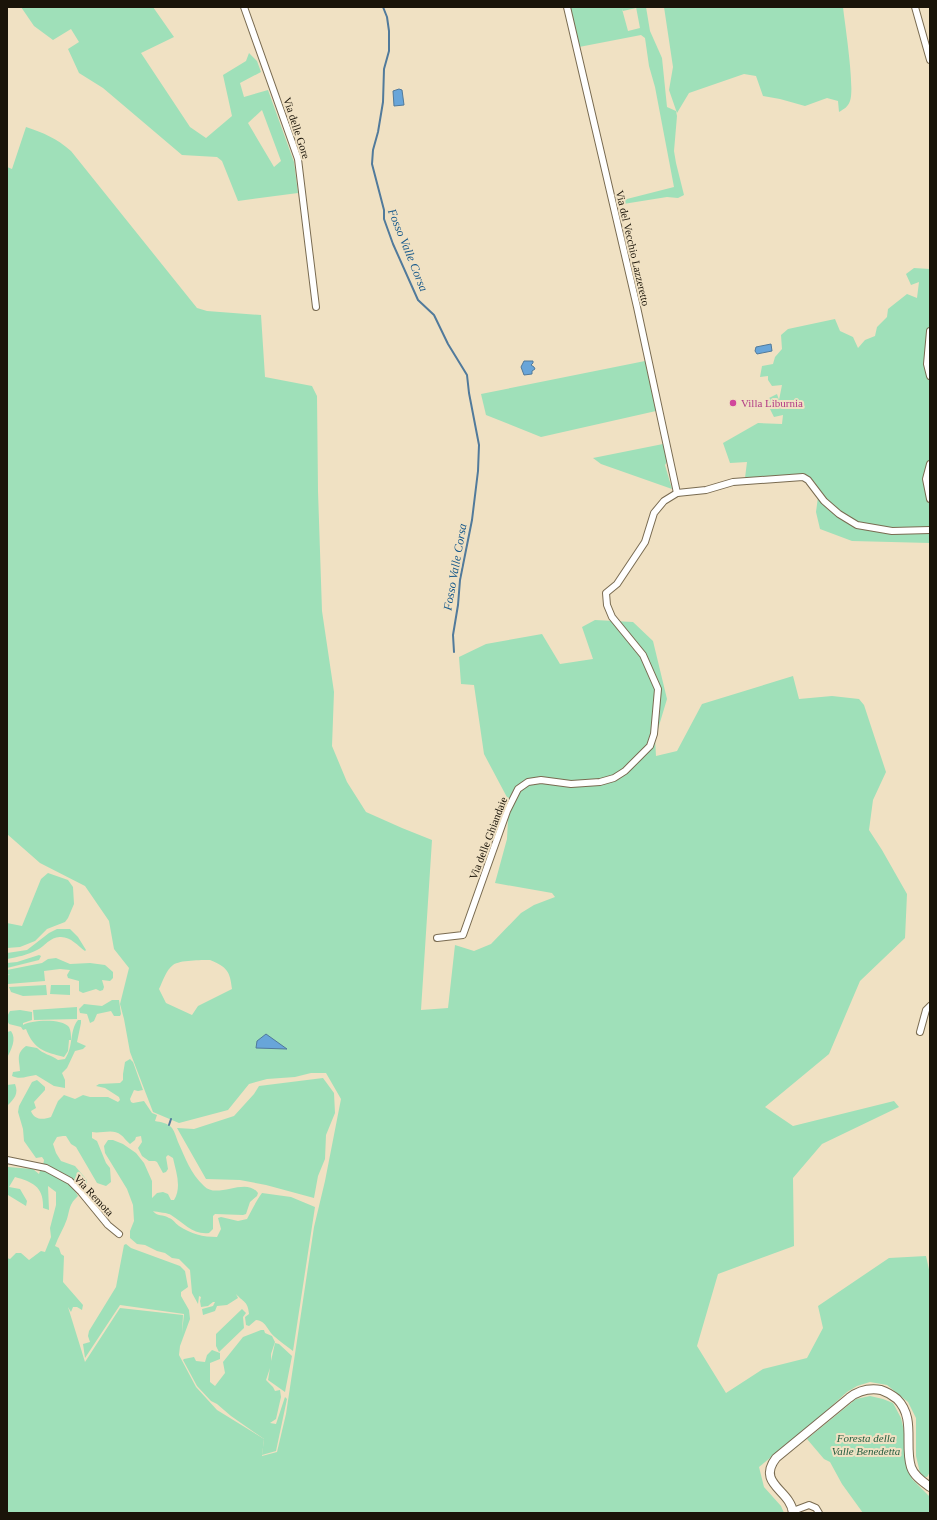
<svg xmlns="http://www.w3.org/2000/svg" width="937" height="1520" font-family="Georgia,serif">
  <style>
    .green { fill: #9fe0b9; fill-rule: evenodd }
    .water { fill: #68a5d9; stroke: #517a9b }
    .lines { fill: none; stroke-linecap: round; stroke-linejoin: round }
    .stream { stroke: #517a9b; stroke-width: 2 }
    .minor-casing { stroke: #796b51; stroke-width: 8 }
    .secondary-casing { stroke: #796b51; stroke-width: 10 }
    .minor { stroke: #fff; stroke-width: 6 }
    .secondary { stroke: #fff; stroke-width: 8 }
    .hotel-dot { fill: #d1479c; stroke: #f0e1c3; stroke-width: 1.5 }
    .labels { text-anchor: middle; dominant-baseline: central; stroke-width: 4; stroke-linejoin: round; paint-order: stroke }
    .street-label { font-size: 11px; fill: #1a1409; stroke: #f0e1c3 }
    .hotel-label { font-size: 11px; fill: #b23c85; stroke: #f0e1c3; text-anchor: start }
    .park-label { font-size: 11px; font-style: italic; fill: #235b3e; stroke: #f0e1c3 }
    .water-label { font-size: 12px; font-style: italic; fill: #17598b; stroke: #f0e1c3 }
  </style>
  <rect width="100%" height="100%" fill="#f0e1c3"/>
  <g class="green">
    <path d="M21,7H153L174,37L141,53L190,127L206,138L232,116L223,75L246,61L249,53L257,61L261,72L240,83L244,97L268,90L294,162L298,193L238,201L222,161L217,157L182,155L103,88L79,73L68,49L79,42L71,29L53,40L34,26ZM262,110L281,161L274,167L248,123Z"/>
    <path d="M570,7H635L636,8L623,11L622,9L628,31L640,28L636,7H646L650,31L662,58L667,107L676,111L677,116L674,151L676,163L684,195L678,198L667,197L617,205L619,201L674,187L655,87L649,66L645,38L641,35L579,47Z"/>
    <path d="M664,7H843C845,25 855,88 850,101C848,107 844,109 839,112L838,101L827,98L805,106L780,99L763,96L756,76L744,74L689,93L677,113L669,90L673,67Z"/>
    <path d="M26,127C44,133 56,138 71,151L197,308L207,311L261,315L265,377L312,386L317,396L318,491L322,611L334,692L332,746L347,782L366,812L402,828L432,840L421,1010L448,1008L455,945L474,951L491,944L521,913L534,905L555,897L552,893L495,883L507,839L509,801L484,754L474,685L461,684L459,657L486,644L542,634L560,664L593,659L582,627L595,620L633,622L653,641L667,699L655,739L656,756L677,751L702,704L793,676L799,699L832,696L859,699L864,705L886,772L873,800L869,830L882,850L907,894L905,938L860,981L829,1054L765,1107L793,1126L894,1101L899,1107L822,1144L793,1178L794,1246L718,1274L697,1346L726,1393L763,1369L807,1358L823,1328L818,1306L889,1258L926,1256L930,1274V1472L927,1477H921L916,1456V1418L908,1402L887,1385L870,1382L857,1386L847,1392L813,1423L759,1467L764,1487L781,1506L784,1513H7V1258L10,1259L16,1253H21L29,1260L41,1251L45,1252L51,1237L50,1228L56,1205V1192L48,1186L49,1210L43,1208C44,1187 33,1182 15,1177L9,1187L20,1189L27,1201L26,1206L8,1195L7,1196V1169L8,1167L33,1169L39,1174L40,1171L43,1170C57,1177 71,1182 78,1196C69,1204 70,1209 67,1219C64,1228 58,1237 55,1246L59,1248L61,1254L64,1256L63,1282L83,1305L82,1310L77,1307H73L71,1312L68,1307L85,1362L120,1308L183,1315L182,1333L184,1314L120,1305L85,1358L83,1344L90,1342L88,1336L89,1331L116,1287L124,1245L126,1244L131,1248L180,1266L185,1271L188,1287L181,1292V1296L189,1310L190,1319L180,1346L179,1355L196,1387L217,1410L264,1439L262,1456L277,1452L286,1414L314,1227L325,1181L341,1099L326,1073H311L295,1077L267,1079L249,1084L228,1110L179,1123L153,1112L130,1052L124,1019L120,1004L129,968L114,949L109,921L85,886L40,863L7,834V167L12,169ZM210,960C227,967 230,971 232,989L198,1006L192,1015L166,1003L159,989C163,981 166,970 173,965C180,960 201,960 210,960Z"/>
    <path d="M914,268L930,269V543L852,541L820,529L816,512L818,497L815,482L802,476L745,478L747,462L730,463L723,443L758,423L782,424L783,415L774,417L767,403L769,398L777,394L779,400L782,385L772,386L768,380V376L760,377L762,366L773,364L775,357L782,349L781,335L788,329L835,319L840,331L853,337L858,348L865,340L875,336L877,327L887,317L888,309L907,294L917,298L919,282L911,285L906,274Z"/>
    <path d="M645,361L656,411L541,437L486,415L481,394Z"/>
    <path d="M663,444L668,460L665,465L672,489L601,464L593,458Z"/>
    <path d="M48,873L68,880L73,887L74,904L68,918L65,922L47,929L35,941L20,947L7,948V923L22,926L41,879Z"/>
    <path d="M57,929H70L78,937L86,950L85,951C78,946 71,937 61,937C51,936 45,946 37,950C27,955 18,957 7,959V953L27,950L49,933Z"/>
    <path d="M39,955L41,956L39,960L7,968V963L17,962Z"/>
    <path d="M56,958L70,964L90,963L105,965L113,972V978L110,981L102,980L104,987L103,990L100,991L96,989L83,993L79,991V981L68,978L67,975L70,970L60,969L44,971L45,981L8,984L7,976L10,974L7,975V970L42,963L48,959Z"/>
    <path d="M46,985L47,995L23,996L11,992L9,987Z"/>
    <path d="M51,985H70V995L50,994Z"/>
    <path d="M112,1000H119L121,1014L120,1016H114L111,1011L97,1014L94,1021L90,1023L87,1014L80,1013L79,1009L84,1004L102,1006Z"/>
    <path d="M77,1007V1019L34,1020L33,1010Z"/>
    <path d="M20,1010L32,1012V1020L23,1023V1025C31,1020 62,1018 69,1027C71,1031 71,1035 71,1040H69L68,1051L64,1057C45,1052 34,1050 26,1029L23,1030L21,1027L9,1024C6,1019 7,1016 10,1011Z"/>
    <path d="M78,1020H81V1023L77,1042L86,1046L83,1049L75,1051L67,1068L62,1073L65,1080V1088L54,1086L36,1075C28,1076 20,1080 12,1076L13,1072L20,1071C20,1061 15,1054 26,1046L37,1048C43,1054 51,1055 58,1060L65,1059C74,1046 69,1031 78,1020Z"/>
    <path d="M11,1031C17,1039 11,1050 7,1058V1032Z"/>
    <path d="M130,1059L133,1062L143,1090L138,1091L134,1090L130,1099L131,1102L133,1103L144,1101L152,1113L157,1115L155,1121C160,1122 168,1123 172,1128C175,1132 176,1137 178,1142C186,1159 190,1173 204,1186C217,1200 246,1176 258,1193L257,1196L250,1202L246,1214L243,1215L215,1214L213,1216V1229L209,1233C193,1235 184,1223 171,1215C169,1213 157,1212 153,1211C157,1217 163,1214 169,1218C173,1219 175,1223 179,1226C191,1234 203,1237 217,1237L221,1229L218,1218L221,1217L238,1221L247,1219C252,1210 256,1201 262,1193L291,1197L315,1207L293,1351C287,1346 280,1342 275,1337C267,1331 267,1321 256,1320L249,1326L246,1325L245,1317L249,1314C248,1301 243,1302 236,1294L238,1298L227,1305L217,1306L215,1311L203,1315L202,1309L213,1306L215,1302H213L208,1306L201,1307L200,1301L201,1297L199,1296L198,1304L192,1293L190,1270L179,1259L172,1258L165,1253L157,1251L145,1245L137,1244L130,1238V1231L134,1221L133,1205L127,1189L105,1153L104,1146L108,1140H113L123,1144L136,1153L144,1163L152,1181V1198L157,1193L163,1192L168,1194L171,1200H174C182,1187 176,1172 173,1158L168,1155L166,1157L168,1169L166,1172L163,1173L157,1162L155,1161H149L142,1156L138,1148L142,1142L141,1136L136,1137L135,1140L130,1144C126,1141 124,1137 121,1135C113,1128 101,1134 92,1132V1138L97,1141L106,1163L110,1168L111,1182L106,1186L97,1183L76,1147L71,1144L66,1136H63L57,1137L53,1144L56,1153L61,1161L75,1166L87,1180L86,1189L84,1192L76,1182L43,1166L44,1160L42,1157L36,1158L24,1141L23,1129L18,1112L19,1106L32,1082L37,1080L45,1087V1090L34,1102L36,1108L31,1111C34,1120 43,1120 51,1117L58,1101L64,1095L75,1099L83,1095L90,1097H108L118,1102L120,1100L119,1097L105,1088L96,1086L99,1084L120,1083L123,1080V1074L125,1062Z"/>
    <path d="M323,1078L334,1093L335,1113L326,1135L325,1159L318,1176L314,1198L266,1185L240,1180L206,1179L177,1128L194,1129L234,1116L254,1094L259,1086Z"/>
    <path d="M15,1084C19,1094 14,1099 7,1106V1085Z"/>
    <path d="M242,1309L246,1313L243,1317L244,1328L219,1352L216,1346V1334Z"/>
    <path d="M261,1330H264L265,1333L272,1336L275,1342L271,1354V1361L275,1343L279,1344L292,1356L285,1392L268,1380L270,1368L266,1380L273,1387L275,1391L280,1390L281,1397L276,1419L270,1423L276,1424L285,1397L287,1399L276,1451L262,1455L264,1439L231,1416L217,1404L211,1401L197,1386L183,1360L184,1359L194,1357L196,1361L205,1362L207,1355L212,1350L220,1353V1359L210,1363V1382L215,1386L225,1373L223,1362L243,1337Z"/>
    <path d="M870,1396L883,1399L893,1403L901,1418L905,1435L906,1466L912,1479L930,1497V1513H863L842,1484L830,1462L824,1459L807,1439L856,1399Z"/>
  </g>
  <g class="water">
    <path d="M399,89L402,90L404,105L394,106L393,91Z"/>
    <path d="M771,344L772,351L757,354L755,351L756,347Z"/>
    <path d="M524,361H533V363L531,365L534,367L535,369L532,371V374L524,375L521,367Z"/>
    <path d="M266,1034L287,1049L256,1048L257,1041Z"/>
  </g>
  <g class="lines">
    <g class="stream">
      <path d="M383,7L387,17L389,31V51L384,69L383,102L378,132L373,150L372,164L384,210V219L393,244L418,300L434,315L448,344L467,375L469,393L479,445L478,471L472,520L460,580L458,605L453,635L454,652"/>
      <path d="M169,1125L171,1119"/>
    </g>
    <defs>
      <g id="minor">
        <path d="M244,7L298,159L316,307"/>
        <path d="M567,7L637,307L677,493"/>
        <path d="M915,7L930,60"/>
        <path d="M930,331L927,364L930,376"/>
        <path d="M930,464L926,479L930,499"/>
        <path d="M437,938L463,935L507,811L518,789L528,782L541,780L571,784L600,782L614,778L625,771L650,746L654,734L658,689L643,655L612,617L607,605L606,593L617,584L645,542L654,513L664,501L677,493L706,490L733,482L803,477L808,480L824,501L839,514L857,525L892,531L930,530"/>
        <path d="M920,1032L926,1010L930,1006"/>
        <path d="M7,1160L46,1168L70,1181L81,1192L108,1225L119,1234"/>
        <path d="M793,1511L809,1505L816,1508L819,1513"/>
      </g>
      <path id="secondary" d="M793,1513C791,1490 756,1484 776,1458L849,1398C858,1391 869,1388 881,1390C887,1392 892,1395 897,1399C916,1418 904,1445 911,1467C914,1476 923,1482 930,1487"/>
    </defs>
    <use href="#minor" class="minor-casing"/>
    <use href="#secondary" class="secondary-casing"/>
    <use href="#minor" class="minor"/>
    <use href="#secondary" class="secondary"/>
  </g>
  <circle class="hotel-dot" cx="733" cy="403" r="4"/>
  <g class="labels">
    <g class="street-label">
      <text transform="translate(297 128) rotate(72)">Via delle Gore</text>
      <text transform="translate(633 248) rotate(77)">Via del Vecchio Lazzeretto</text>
      <text transform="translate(488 838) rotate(-69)">Via delle Ghiandaie</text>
      <text transform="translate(94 1195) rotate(47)">Via Remota</text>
    </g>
    <g class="hotel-label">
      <text x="741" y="403">Villa Liburnia</text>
    </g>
    <g class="park-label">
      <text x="866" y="1438">Foresta della<tspan x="866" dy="13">Valle Benedetta</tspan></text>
    </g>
    <g class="water-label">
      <text transform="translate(408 250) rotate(68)">Fosso Valle Corsa</text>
      <text transform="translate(455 567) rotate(-80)">Fosso Valle Corsa</text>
    </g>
  </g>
  <rect width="937" height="1520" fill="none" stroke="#1a1409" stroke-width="16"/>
</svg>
